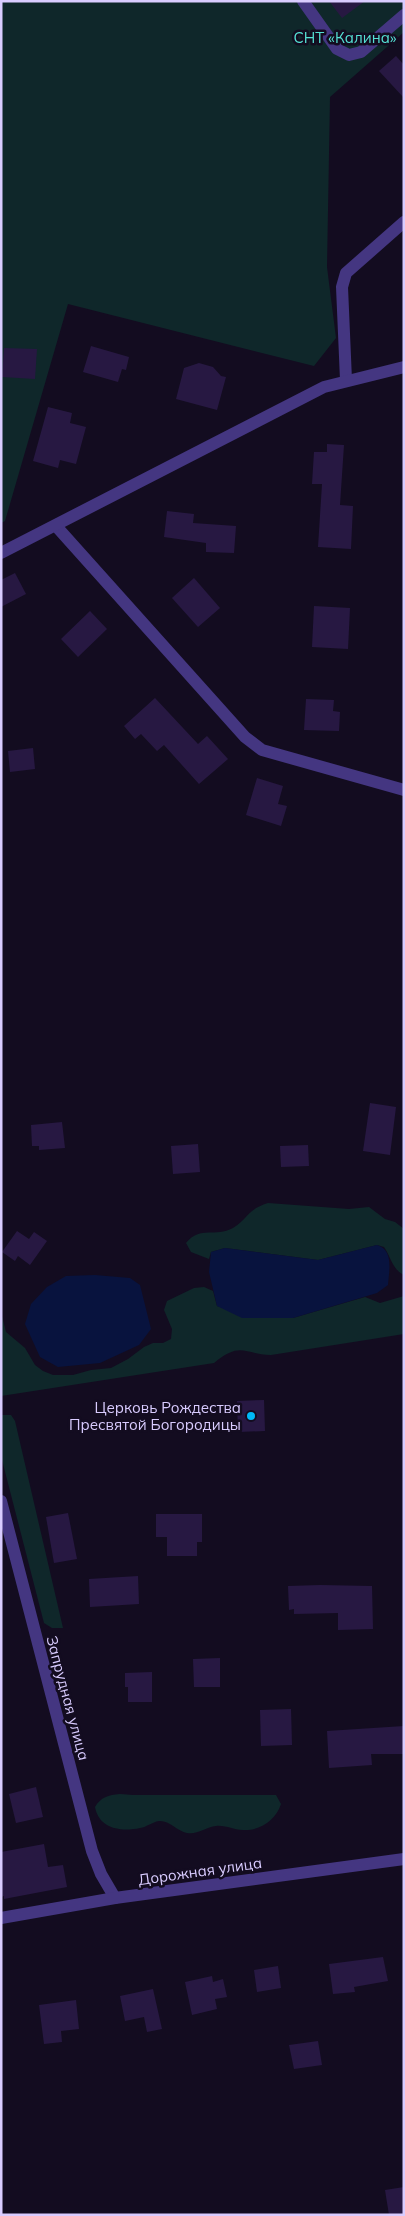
<svg xmlns="http://www.w3.org/2000/svg" width="405" height="2216" font-family="Mulish,sans-serif">
  <style>
    .green { fill: #0f272a }
    .water { fill: #08133e }
    .building { fill: #271842 }
    .lines { fill: none; stroke-linecap: round; stroke-linejoin: round }
    .minor { stroke: #443681; stroke-width: 12 }
    .poi-dot { fill: #00b8f7; stroke: #130c20; stroke-width: 2 }
    .labels { text-anchor: middle; dominant-baseline: central; stroke-width: 5; stroke-linejoin: round; paint-order: stroke }
    .park-label { font-size: 15px; fill: #55e1d4; stroke: #130c20 }
    .poi-label { font-size: 15px; fill: #d9ccff; stroke: #130c20; text-anchor: end }
    .street-label { font-size: 15px; fill: #d9ccff; stroke: #130c20 }
  </style>
  <rect width="100%" height="100%" fill="#130c20"/>
  <g class="green">
    <path d="M1,1H404V32L330,97L327,267L336,338L314,366L68,304L5,521L1,523Z"/>
    <path d="M268,1203L349,1209L369,1207L385,1219L395,1222L404,1229V1275C392,1269 391,1257 384,1247L377,1245L318,1260L225,1248L211,1252L209,1259L191,1252L186,1243C201,1225 215,1238 233,1228C249,1218 246,1210 268,1203Z"/>
    <path d="M204,1287L213,1291L217,1306L293,1318L365,1297L380,1303L404,1296V1334L271,1355C243,1354 241,1341 214,1363L1,1396V1312L6,1332L25,1348L35,1365L43,1371L53,1375H73L91,1370L111,1368L128,1359L144,1347L153,1343H163L171,1339L172,1329L164,1310L167,1301L194,1288Z"/>
    <path d="M1,1415H11L15,1421L63,1628H52L44,1623L1,1456Z"/>
    <path d="M120,1794L133,1795H276L281,1804C276,1820 260,1831 243,1830C233,1830 226,1825 216,1826C206,1827 197,1835 187,1833C177,1831 169,1820 159,1821C152,1822 147,1827 140,1828C121,1832 99,1829 95,1807C101,1797 108,1795 120,1794Z"/>
  </g>
  <g class="water">
    <path d="M377,1245C394,1250 389,1271 388,1285L377,1293L293,1318H242L217,1306L209,1272L211,1252L225,1248L318,1260Z"/>
    <path d="M95,1275L130,1278L140,1285L151,1329L139,1345L100,1363L58,1367L40,1357L25,1324L31,1304L47,1287L66,1276Z"/>
  </g>
  <g class="building">
    <path d="M329,1H365L342,18Z"/>
    <path d="M396,56L404,65V98L379,71Z"/>
    <path d="M91,346L129,357L126,370L122,369L118,382L83,372Z"/>
    <path d="M4,348L37,349L35,379L2,377Z"/>
    <path d="M199,363L213,367L221,376L226,377L217,410L176,399L184,368Z"/>
    <path d="M48,407L72,413L70,423L86,427L76,464L60,460L58,468L33,461Z"/>
    <path d="M327,444L344,445L340,505L353,506L351,549L318,547L322,484H312L314,452H327Z"/>
    <path d="M167,511L194,514L193,523L236,526L234,553L206,552V543L164,537Z"/>
    <path d="M15,573L26,594L1,607V580Z"/>
    <path d="M194,578L220,608L198,627L172,598Z"/>
    <path d="M314,606L350,608L348,649L312,647Z"/>
    <path d="M90,611L107,629L78,657L61,639Z"/>
    <path d="M155,698L198,744L207,736L228,759L199,784L164,745L157,751L141,734L135,739L124,726Z"/>
    <path d="M306,699L334,700L333,711L340,712L339,731L304,730Z"/>
    <path d="M33,748L35,769L10,772L8,751Z"/>
    <path d="M257,778L283,786L278,804L287,806L281,826L246,815Z"/>
    <path d="M370,1103L396,1107L390,1155L363,1151Z"/>
    <path d="M62,1122L65,1148L39,1150V1146H32L31,1125Z"/>
    <path d="M198,1144L200,1172L173,1174L171,1146Z"/>
    <path d="M308,1145L309,1166L281,1167L280,1146Z"/>
    <path d="M17,1231L29,1239L34,1232L47,1241L30,1265L18,1256L15,1261L2,1252Z"/>
    <path d="M264,1400L265,1431L238,1432L237,1401Z"/>
    <path d="M68,1513L77,1559L54,1563L46,1517Z"/>
    <path d="M156,1514H202V1542H197V1556H167V1537H156Z"/>
    <path d="M138,1576L139,1604L90,1607L89,1579Z"/>
    <path d="M320,1585L372,1586L373,1629L338,1630V1613L294,1614V1609L289,1610L288,1586Z"/>
    <path d="M220,1658V1687H194L193,1659Z"/>
    <path d="M152,1672V1702H128V1687H125V1673Z"/>
    <path d="M291,1709L292,1745L261,1746L260,1710Z"/>
    <path d="M404,1726V1754H371L372,1765L329,1768L327,1731Z"/>
    <path d="M36,1787L43,1817L16,1823L9,1794Z"/>
    <path d="M44,1844L48,1867L63,1865L67,1887L4,1899V1896L1,1897V1852Z"/>
    <path d="M383,1957L388,1981L354,1987L355,1992L333,1994L329,1964Z"/>
    <path d="M278,1966L281,1988L257,1992L254,1970Z"/>
    <path d="M212,1976L213,1982L223,1979L227,1997L215,1999L217,2009L192,2015L185,1982Z"/>
    <path d="M153,1989L162,2029L147,2032L144,2017L125,2021L120,1996Z"/>
    <path d="M76,2000L79,2029L61,2031L62,2042L44,2044L39,2005Z"/>
    <path d="M318,2041L322,2065L294,2069L289,2045Z"/>
    <path d="M404,2187V2215H389L385,2190Z"/>
  </g>
  <g class="lines">
    <g class="minor">
      <path d="M303,1L337,49L349,55L361,52L404,15"/>
      <path d="M346,380L342,287L346,273L404,222"/>
      <path d="M56,526L245,737L262,750L404,790"/>
      <path d="M1,553L324,387L404,367"/>
      <path d="M1,1501L92,1851L101,1874L115,1898"/>
      <path d="M1,1918L115,1898L404,1859"/>
    </g>
  </g>
  <circle class="poi-dot" cx="251" cy="1416" r="5"/>
  <g class="labels">
    <g class="park-label">
      <text x="345" y="37">СНТ «Калина»</text>
    </g>
    <g class="poi-label">
      <text x="241" y="1407">Церковь Рождества<tspan x="241" dy="17">Пресвятой Богородицы</tspan></text>
    </g>
    <g class="street-label">
      <text transform="translate(68 1698) rotate(75)">Запрудная улица</text>
      <text transform="translate(200 1871) rotate(-8)">Дорожная улица</text>
    </g>
  </g>
  <rect width="405" height="2216" fill="none" stroke="#d9ccff" stroke-width="5"/>
</svg>
